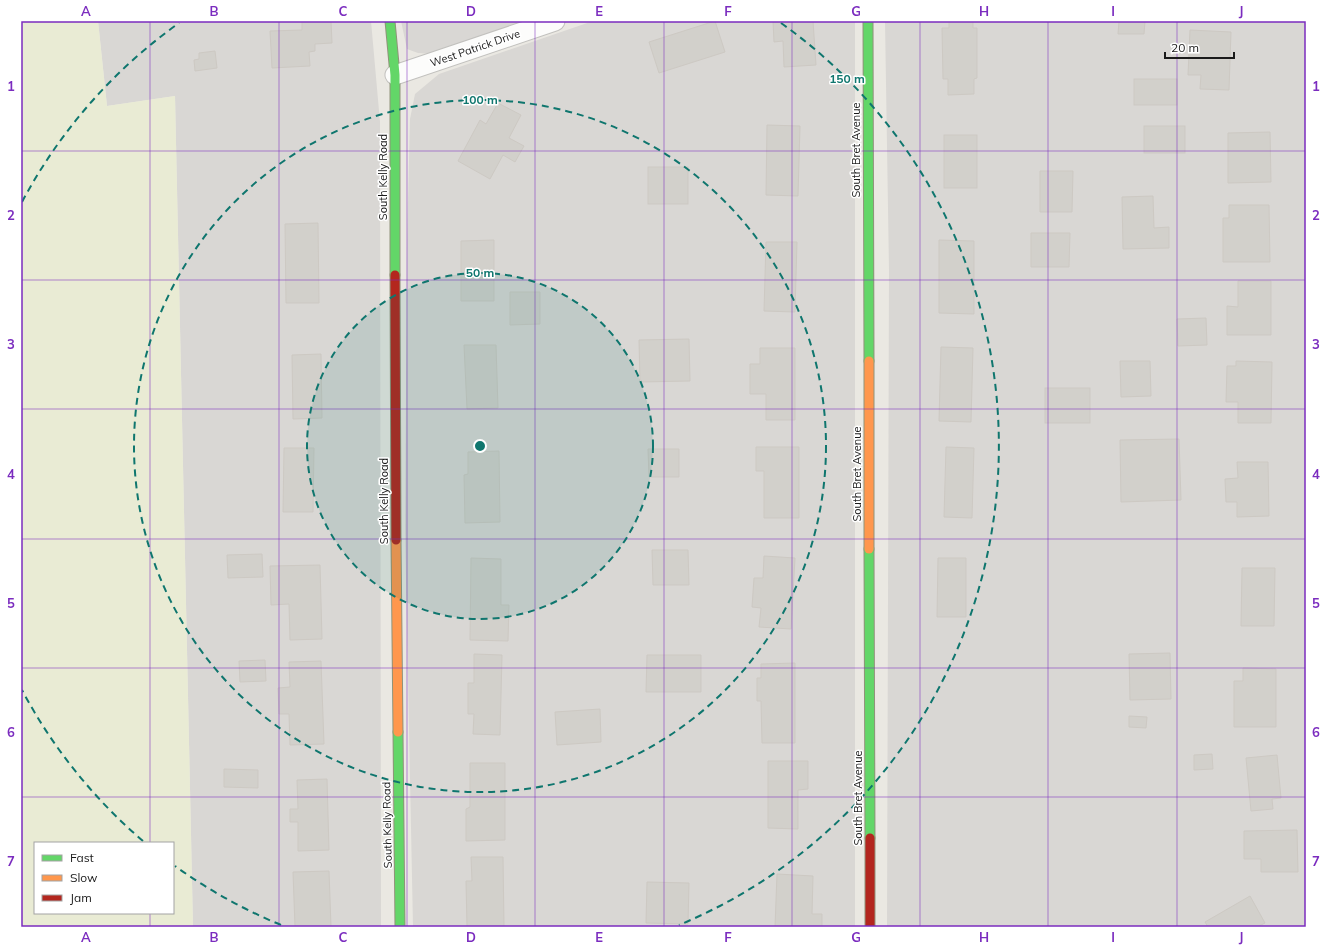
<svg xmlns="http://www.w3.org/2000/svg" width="1327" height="948" font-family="Mulish,sans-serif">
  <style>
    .residential { fill: #d9d7d4 }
    .farmland { fill: #e9ebd4; fill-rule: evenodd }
    .building { fill: #d2d0cb; stroke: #cdc9c3 }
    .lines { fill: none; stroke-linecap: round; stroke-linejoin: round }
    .street-casing { stroke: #c2c1be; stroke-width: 21 }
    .fast-casing { stroke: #90937a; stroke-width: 11 }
    .slow-casing { stroke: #90937a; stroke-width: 11 }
    .jam-casing { stroke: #90937a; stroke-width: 11 }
    .street { stroke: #fcfcfb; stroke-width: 19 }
    .fast { stroke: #63d668; stroke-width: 9 }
    .slow { stroke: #ff974d; stroke-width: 9 }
    .jam { stroke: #b3261e; stroke-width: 9 }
    .grid { fill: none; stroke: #7b2cbf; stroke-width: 1; stroke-opacity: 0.55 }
    .ring { fill: none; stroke: #0f766e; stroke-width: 2; stroke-dasharray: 7 5 }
    .labels { text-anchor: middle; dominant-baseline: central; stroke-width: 3; stroke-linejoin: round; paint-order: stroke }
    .street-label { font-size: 11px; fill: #1a1a1a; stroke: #fff }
    .centre { fill: #0f766e; stroke: #fff; stroke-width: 2 }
    .ring-label { font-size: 12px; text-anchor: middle; font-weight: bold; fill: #0f766e; stroke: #fff; stroke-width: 3; stroke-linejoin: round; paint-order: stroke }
    .neatline { fill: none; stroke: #7b2cbf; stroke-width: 1.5 }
    .grid-label { font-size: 13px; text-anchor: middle; font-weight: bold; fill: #7b2cbf }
  </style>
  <rect width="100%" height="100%" fill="#eae8e2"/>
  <g class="residential">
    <path d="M98,21H371L380,122L381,927H193L175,96L107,106Z"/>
    <path d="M401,21H527L433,54L418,53L407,49Z"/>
    <path d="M593,21H855V927H413L405,529L407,243L410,119L415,94L439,74Z"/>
    <path d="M885,21H1306V927H887L889,270Z"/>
  </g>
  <path class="farmland" d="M21,21H98L107,106L175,96L193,927H21ZM35,843H173V913H35Z"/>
  <g class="building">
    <path d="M302,21H331L332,43L315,44V51L309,52L310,66L272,68L270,31L302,30Z"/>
    <path d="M715,21L725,52L659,73L649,42Z"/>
    <path d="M773,21H813L816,65L784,67L783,41L774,42Z"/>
    <path d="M949,21H973V28H977V78L974,79V94L948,95V79H943L942,28H949Z"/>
    <path d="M1119,21H1145L1144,34H1118Z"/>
    <path d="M1190,30L1231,32L1229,90L1200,89L1201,75H1188Z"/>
    <path d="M215,51L217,68L195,71L194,60L199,59V53Z"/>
    <rect x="1134" y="79" width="43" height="26"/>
    <path d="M498,103L521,115L509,138L524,146L515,162L503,155L490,179L458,161L480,120L486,124Z"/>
    <path d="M767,125L800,126L798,196L766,195Z"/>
    <rect x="1144" y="126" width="41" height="27"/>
    <path d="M1270,132L1271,182L1228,183V133Z"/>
    <rect x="944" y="135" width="33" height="53"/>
    <rect x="648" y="167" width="40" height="37"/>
    <path d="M1040,171H1073L1072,212H1040Z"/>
    <path d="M1153,196L1154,228L1169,227V248L1123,249L1122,197Z"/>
    <path d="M1229,205H1269L1270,262H1223V218H1229Z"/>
    <path d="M318,223L319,303H286L285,224Z"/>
    <path d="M1031,233H1070L1069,267H1031Z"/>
    <path d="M494,240V301H461V241Z"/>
    <path d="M939,240L974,241V314L939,313Z"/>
    <path d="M766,242H797L795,312L764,311Z"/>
    <path d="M1238,281H1271V335H1227V306L1238,307Z"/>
    <path d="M510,292H540V324L510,325Z"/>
    <path d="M1206,318L1207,345L1178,346L1177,319Z"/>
    <path d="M689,339L690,381L640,382L639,340Z"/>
    <path d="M464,345H496L498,408L467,409Z"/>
    <path d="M941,347L973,348L971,422L939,421Z"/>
    <path d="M760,348H795V420H766V394H750V364H760Z"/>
    <path d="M321,354L322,418L293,419L292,355Z"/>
    <path d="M1120,361H1150L1151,396L1121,397Z"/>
    <path d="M1236,361L1272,362L1271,423H1238V402H1226L1227,366H1236Z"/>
    <rect x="1045" y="388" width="45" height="35"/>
    <path d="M1179,439L1181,500L1121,502L1120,440Z"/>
    <path d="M756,447H799V518H764V471H756Z"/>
    <path d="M946,447L974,448L972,518L944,517Z"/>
    <path d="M284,448H314L313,512H283Z"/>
    <path d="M648,449H679V477H649Z"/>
    <path d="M499,451L500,522L465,523L464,475L468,474V452Z"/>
    <path d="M1237,462H1268L1269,516L1237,517V502H1226L1225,479L1238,478Z"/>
    <path d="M652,550H688L689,585H653Z"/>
    <path d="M262,554L263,577L228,578L227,555Z"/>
    <path d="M764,556L795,558L791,629L759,627L761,608L752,607L754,578H763Z"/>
    <path d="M471,558L501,559V605H509L508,641L470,640Z"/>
    <path d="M938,558H966V617H937Z"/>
    <path d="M320,565L322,639L290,640L289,604L271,605L270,566Z"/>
    <path d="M1242,568H1275L1274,626H1241Z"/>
    <path d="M1170,653L1171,699L1130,700L1129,654Z"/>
    <path d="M474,654L502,655L500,735L473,734L474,714H468V683H474Z"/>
    <path d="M647,655H701V692H646Z"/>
    <path d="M265,660L266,681L240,682L239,661Z"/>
    <path d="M321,661L324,744L290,745L289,714H279L278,688L290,687L289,662Z"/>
    <path d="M795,663V743H762L761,701H757V678H761V664Z"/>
    <path d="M1243,668L1276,669V727H1234V681H1243Z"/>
    <path d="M600,709L601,742L557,745L555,712Z"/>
    <path d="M1129,716L1147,717L1146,728L1129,727Z"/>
    <path d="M1212,754L1213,769L1194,770V755Z"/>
    <path d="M1277,755L1281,798L1272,799L1273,809L1251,811L1246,758Z"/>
    <path d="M768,761H808V789L798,790V829L768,828Z"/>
    <path d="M470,763H505V840L466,841V809L470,807Z"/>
    <path d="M224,769L258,770V788L224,787Z"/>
    <path d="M327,779L329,850L298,851V822H290V809H298L297,780Z"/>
    <path d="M1297,830L1298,872H1261V859H1244V831Z"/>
    <path d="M471,857H503L504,927H467L466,881H472Z"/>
    <path d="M329,871L331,927H295L293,872Z"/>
    <path d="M777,874L813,876L812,914H822V927H775Z"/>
    <path d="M647,882L689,883L688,924L646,923Z"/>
    <path d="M1250,896L1265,923L1257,927H1208L1205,922Z"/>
  </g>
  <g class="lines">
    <defs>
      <path id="street" d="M395,75L555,21"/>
      <g id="fast">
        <path d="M390,21L395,75V275"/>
        <path d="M868,21L869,361"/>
        <path d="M869,549L870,838"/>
        <path d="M398,732L400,927"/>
      </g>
      <g id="slow">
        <path d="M869,361V549"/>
        <path d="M396,540L398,732"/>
      </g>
      <g id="jam">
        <path d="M395,275L396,540"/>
        <path d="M870,838V927"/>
      </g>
    </defs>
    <use href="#street" class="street-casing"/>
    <use href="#fast" class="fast-casing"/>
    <use href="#slow" class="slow-casing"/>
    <use href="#jam" class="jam-casing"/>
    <use href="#street" class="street"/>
    <use href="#fast" class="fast"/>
    <use href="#slow" class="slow"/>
    <use href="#jam" class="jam"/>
  </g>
  <path class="grid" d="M150,21V843M279,21V927M407,21V927M535,21V927M664,21V927M792,21V927M920,21V927M1048,21V927M1177,21V927M21,151H1306M21,280H1306M21,409H1306M21,539H1306M21,668H1306M21,797H1306M150,913V927"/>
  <circle cx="480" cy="446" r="173" fill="#0f766e" fill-opacity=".12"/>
  <g class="ring">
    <circle cx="480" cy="446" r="173"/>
    <circle cx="480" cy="446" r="346"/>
    <path d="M281 925A519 519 0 0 1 175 866M143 841A519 519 0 0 1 22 690M22 202A519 519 0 0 1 179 23M781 23A519 519 0 0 1 679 925"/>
  </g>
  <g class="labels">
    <g class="street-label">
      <text transform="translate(475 48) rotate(-19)">West Patrick Drive</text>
      <text transform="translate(856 150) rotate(-90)">South Bret Avenue</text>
      <text transform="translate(383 177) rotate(-90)">South Kelly Road</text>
      <text transform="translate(857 474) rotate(-90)">South Bret Avenue</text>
      <text transform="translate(384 501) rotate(-90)">South Kelly Road</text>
      <text transform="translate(858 798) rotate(-90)">South Bret Avenue</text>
      <text transform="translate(387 825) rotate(-91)">South Kelly Road</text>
    </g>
  </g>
  <circle cx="480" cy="446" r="6" class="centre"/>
  <g class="ring-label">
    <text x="847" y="83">150 m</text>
    <text x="480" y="104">100 m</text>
    <text x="480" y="277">50 m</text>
  </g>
  <rect width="1327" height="948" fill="none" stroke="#ffffff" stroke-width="44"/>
  <rect x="34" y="842" width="140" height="72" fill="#ffffff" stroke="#a3a3a3"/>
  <rect x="42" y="855" width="20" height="6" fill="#63d668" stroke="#a3a3a3"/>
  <text x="70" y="862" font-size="12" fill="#1a1a1a">Fast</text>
  <rect x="42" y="875" width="20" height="6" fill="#ff974d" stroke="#a3a3a3"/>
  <text x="70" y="882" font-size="12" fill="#1a1a1a">Slow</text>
  <rect x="42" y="895" width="20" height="6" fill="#b3261e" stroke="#a3a3a3"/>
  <text x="70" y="902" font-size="12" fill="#1a1a1a">Jam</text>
  <path d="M1165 52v6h69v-6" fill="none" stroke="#1a1a1a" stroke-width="2"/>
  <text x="1171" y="52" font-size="12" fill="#1a1a1a" stroke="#ffffff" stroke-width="3" paint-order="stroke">20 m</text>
  <rect x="22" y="22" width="1283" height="904" class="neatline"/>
  <g class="grid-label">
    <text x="86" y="16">A</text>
    <text x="214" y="16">B</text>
    <text x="343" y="16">C</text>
    <text x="471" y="16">D</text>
    <text x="599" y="16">E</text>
    <text x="728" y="16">F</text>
    <text x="856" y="16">G</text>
    <text x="984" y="16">H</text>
    <text x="1113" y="16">I</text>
    <text x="1241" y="16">J</text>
    <text x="11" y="91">1</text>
    <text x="1316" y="91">1</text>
    <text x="11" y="220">2</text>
    <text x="1316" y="220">2</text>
    <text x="11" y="349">3</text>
    <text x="1316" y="349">3</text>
    <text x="11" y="479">4</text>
    <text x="1316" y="479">4</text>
    <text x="11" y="608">5</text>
    <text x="1316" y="608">5</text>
    <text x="11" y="737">6</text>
    <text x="1316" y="737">6</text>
    <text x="11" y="866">7</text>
    <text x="1316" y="866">7</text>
    <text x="86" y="942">A</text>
    <text x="214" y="942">B</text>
    <text x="343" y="942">C</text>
    <text x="471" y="942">D</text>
    <text x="599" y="942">E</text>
    <text x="728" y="942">F</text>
    <text x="856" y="942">G</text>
    <text x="984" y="942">H</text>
    <text x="1113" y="942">I</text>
    <text x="1241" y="942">J</text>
  </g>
</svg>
